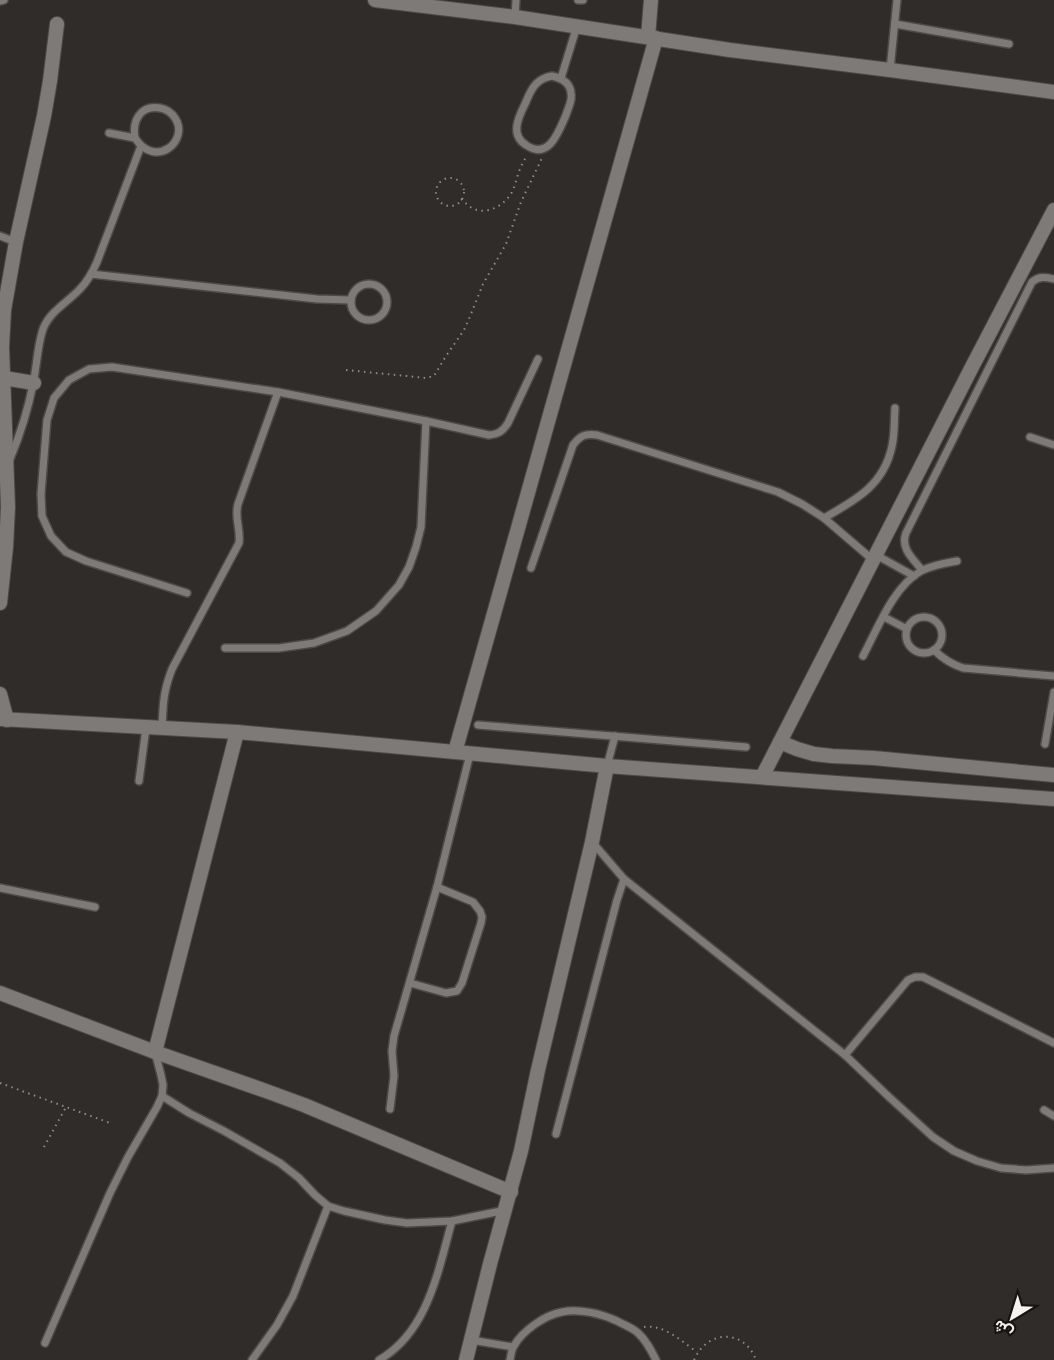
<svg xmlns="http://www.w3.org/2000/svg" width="1054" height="1360" font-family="Bitter,Vazirmatn,serif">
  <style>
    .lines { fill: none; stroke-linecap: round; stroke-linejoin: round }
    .lane-casing { stroke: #4c4a48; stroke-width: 10 }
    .street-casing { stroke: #4c4a48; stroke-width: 16 }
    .path { stroke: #8f8c8a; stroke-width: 2; stroke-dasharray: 1.5 4.5; stroke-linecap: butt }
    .lane { stroke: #7e7a77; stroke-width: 7 }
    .street { stroke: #7e7a77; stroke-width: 14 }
  </style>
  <rect width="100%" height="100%" fill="#2f2c29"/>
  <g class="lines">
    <defs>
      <g id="lane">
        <path d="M578,0H583"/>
        <path d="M0,1L4,0"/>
        <path d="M515,17L516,0"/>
        <path d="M895,24L1009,44"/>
        <path d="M890,70L897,0"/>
        <path d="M552,76C561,78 570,82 571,93C573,100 568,108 566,115C559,131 549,161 526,145C510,135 518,118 525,104C528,97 531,89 536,84C541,79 545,77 552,76Z"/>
        <path d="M561,78L577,26"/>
        <path d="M109,133L135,138C156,170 190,140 175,118C171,112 166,109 160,108C140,105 132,121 135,138"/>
        <path d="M0,236L16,242"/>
        <path d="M91,274L317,299L351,300"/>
        <circle cx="369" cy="302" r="18"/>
        <path d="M1030,437L1054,445"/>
        <path d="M10,459C20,435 28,410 33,384C37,366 37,347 43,329C50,311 68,302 80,289C88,281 93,271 97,262L141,146"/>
        <path d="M824,518C856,500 884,485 892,446C895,433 894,420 895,408"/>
        <path d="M876,555L914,576"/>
        <path d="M531,568L573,445C580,436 585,433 597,435L778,492L802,504L824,518L873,560"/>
        <path d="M922,570C913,559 900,548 906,533L1032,282C1039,276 1045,277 1054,279"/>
        <path d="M187,593L86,561L66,552L51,536L42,516L41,494L47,420L54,398L69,380L89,369L112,367L278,392L426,421L489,435C499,434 503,431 508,423L538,359"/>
        <path d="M884,617L907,629"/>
        <circle cx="924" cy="635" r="18"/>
        <path d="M225,648H279L314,643L347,631L376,611L399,585L409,567L416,547L421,527L426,421"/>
        <path d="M934,650C943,659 951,664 963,668L1054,676"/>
        <path d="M863,656C878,628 893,587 921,571C932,565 945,563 957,561"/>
        <path d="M478,725L746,747"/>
        <path d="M162,729C163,705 163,692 172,669L239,543C241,529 234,518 238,504L278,392"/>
        <path d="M1045,744L1054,692"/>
        <path d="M607,766L615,736"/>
        <path d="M139,781L146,728"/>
        <path d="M593,843L624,879L845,1055L889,1097L933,1137L954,1151L977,1161L1001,1168L1026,1170L1054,1168"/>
        <path d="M0,888L95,907"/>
        <path d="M410,983L446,993L457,991L462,983L481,923L482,917L480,911L473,902L437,887"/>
        <path d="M845,1055L908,980L915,977H923L1054,1043"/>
        <path d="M162,1096L189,1113L224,1131L280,1163L299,1178L315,1195L328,1206L344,1211L385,1220L407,1223L452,1221L506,1210"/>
        <path d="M390,1109L394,1076L392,1051L394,1036L437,887L470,754"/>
        <path d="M1044,1110L1054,1116"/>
        <path d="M556,1134L617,900L624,879"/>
        <path d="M471,1340L513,1347"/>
        <path d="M45,1343L110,1193L128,1157L157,1107L162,1096L163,1085L161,1075L155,1052"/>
        <path d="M252,1360L277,1325L293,1296L328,1206"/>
        <path d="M379,1360C428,1332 438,1271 452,1221"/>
        <path d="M510,1360C511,1356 511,1350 514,1346C522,1331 545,1315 562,1312C579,1308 602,1314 617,1321C624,1325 633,1328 638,1333C646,1340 651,1350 656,1360"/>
      </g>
      <g id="street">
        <path d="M375,0L515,17L730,50L890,70L1054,92"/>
        <path d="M648,37L651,0"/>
        <path d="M4,378L34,383"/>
        <path d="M0,603L6,547L8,507L2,347L4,310L16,242L44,116L50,81L57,24"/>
        <path d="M0,694L7,720"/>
        <path d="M0,719L237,732L607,766L1054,799"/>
        <path d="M780,742L797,749L814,754L832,756L874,758L1054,775"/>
        <path d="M455,752L656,38"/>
        <path d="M762,777L973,365L1054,210"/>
        <path d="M0,993L155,1052L266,1091L304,1105L511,1192"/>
        <path d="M155,1052L237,732"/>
        <path d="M466,1360L490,1264L521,1151L538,1070L592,842L607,766"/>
      </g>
    </defs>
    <use href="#lane" class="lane-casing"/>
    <use href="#street" class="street-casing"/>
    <g class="path">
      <circle cx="450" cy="192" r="14"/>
      <path d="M461,199C465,202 468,206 472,208C487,216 505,205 512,192C516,184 517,176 520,169C522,164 524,160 527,156"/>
      <path d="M346,370L426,378L434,376L446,356L464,330L469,319L483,284L506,244L521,202L542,158"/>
      <path d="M0,1083L110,1123"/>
      <path d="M44,1147L66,1107"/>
      <path d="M644,1327C664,1324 681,1341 697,1352"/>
      <path d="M694,1360C707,1330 744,1328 756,1360"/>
    </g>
    <use href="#lane" class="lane"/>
    <use href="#street" class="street"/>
  </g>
  <g transform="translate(1012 1318) rotate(218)" stroke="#161513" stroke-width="4.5" paint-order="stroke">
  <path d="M0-4.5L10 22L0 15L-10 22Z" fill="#f5f3f2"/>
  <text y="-9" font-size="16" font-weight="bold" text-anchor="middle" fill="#f5f3f2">ش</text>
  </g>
</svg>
